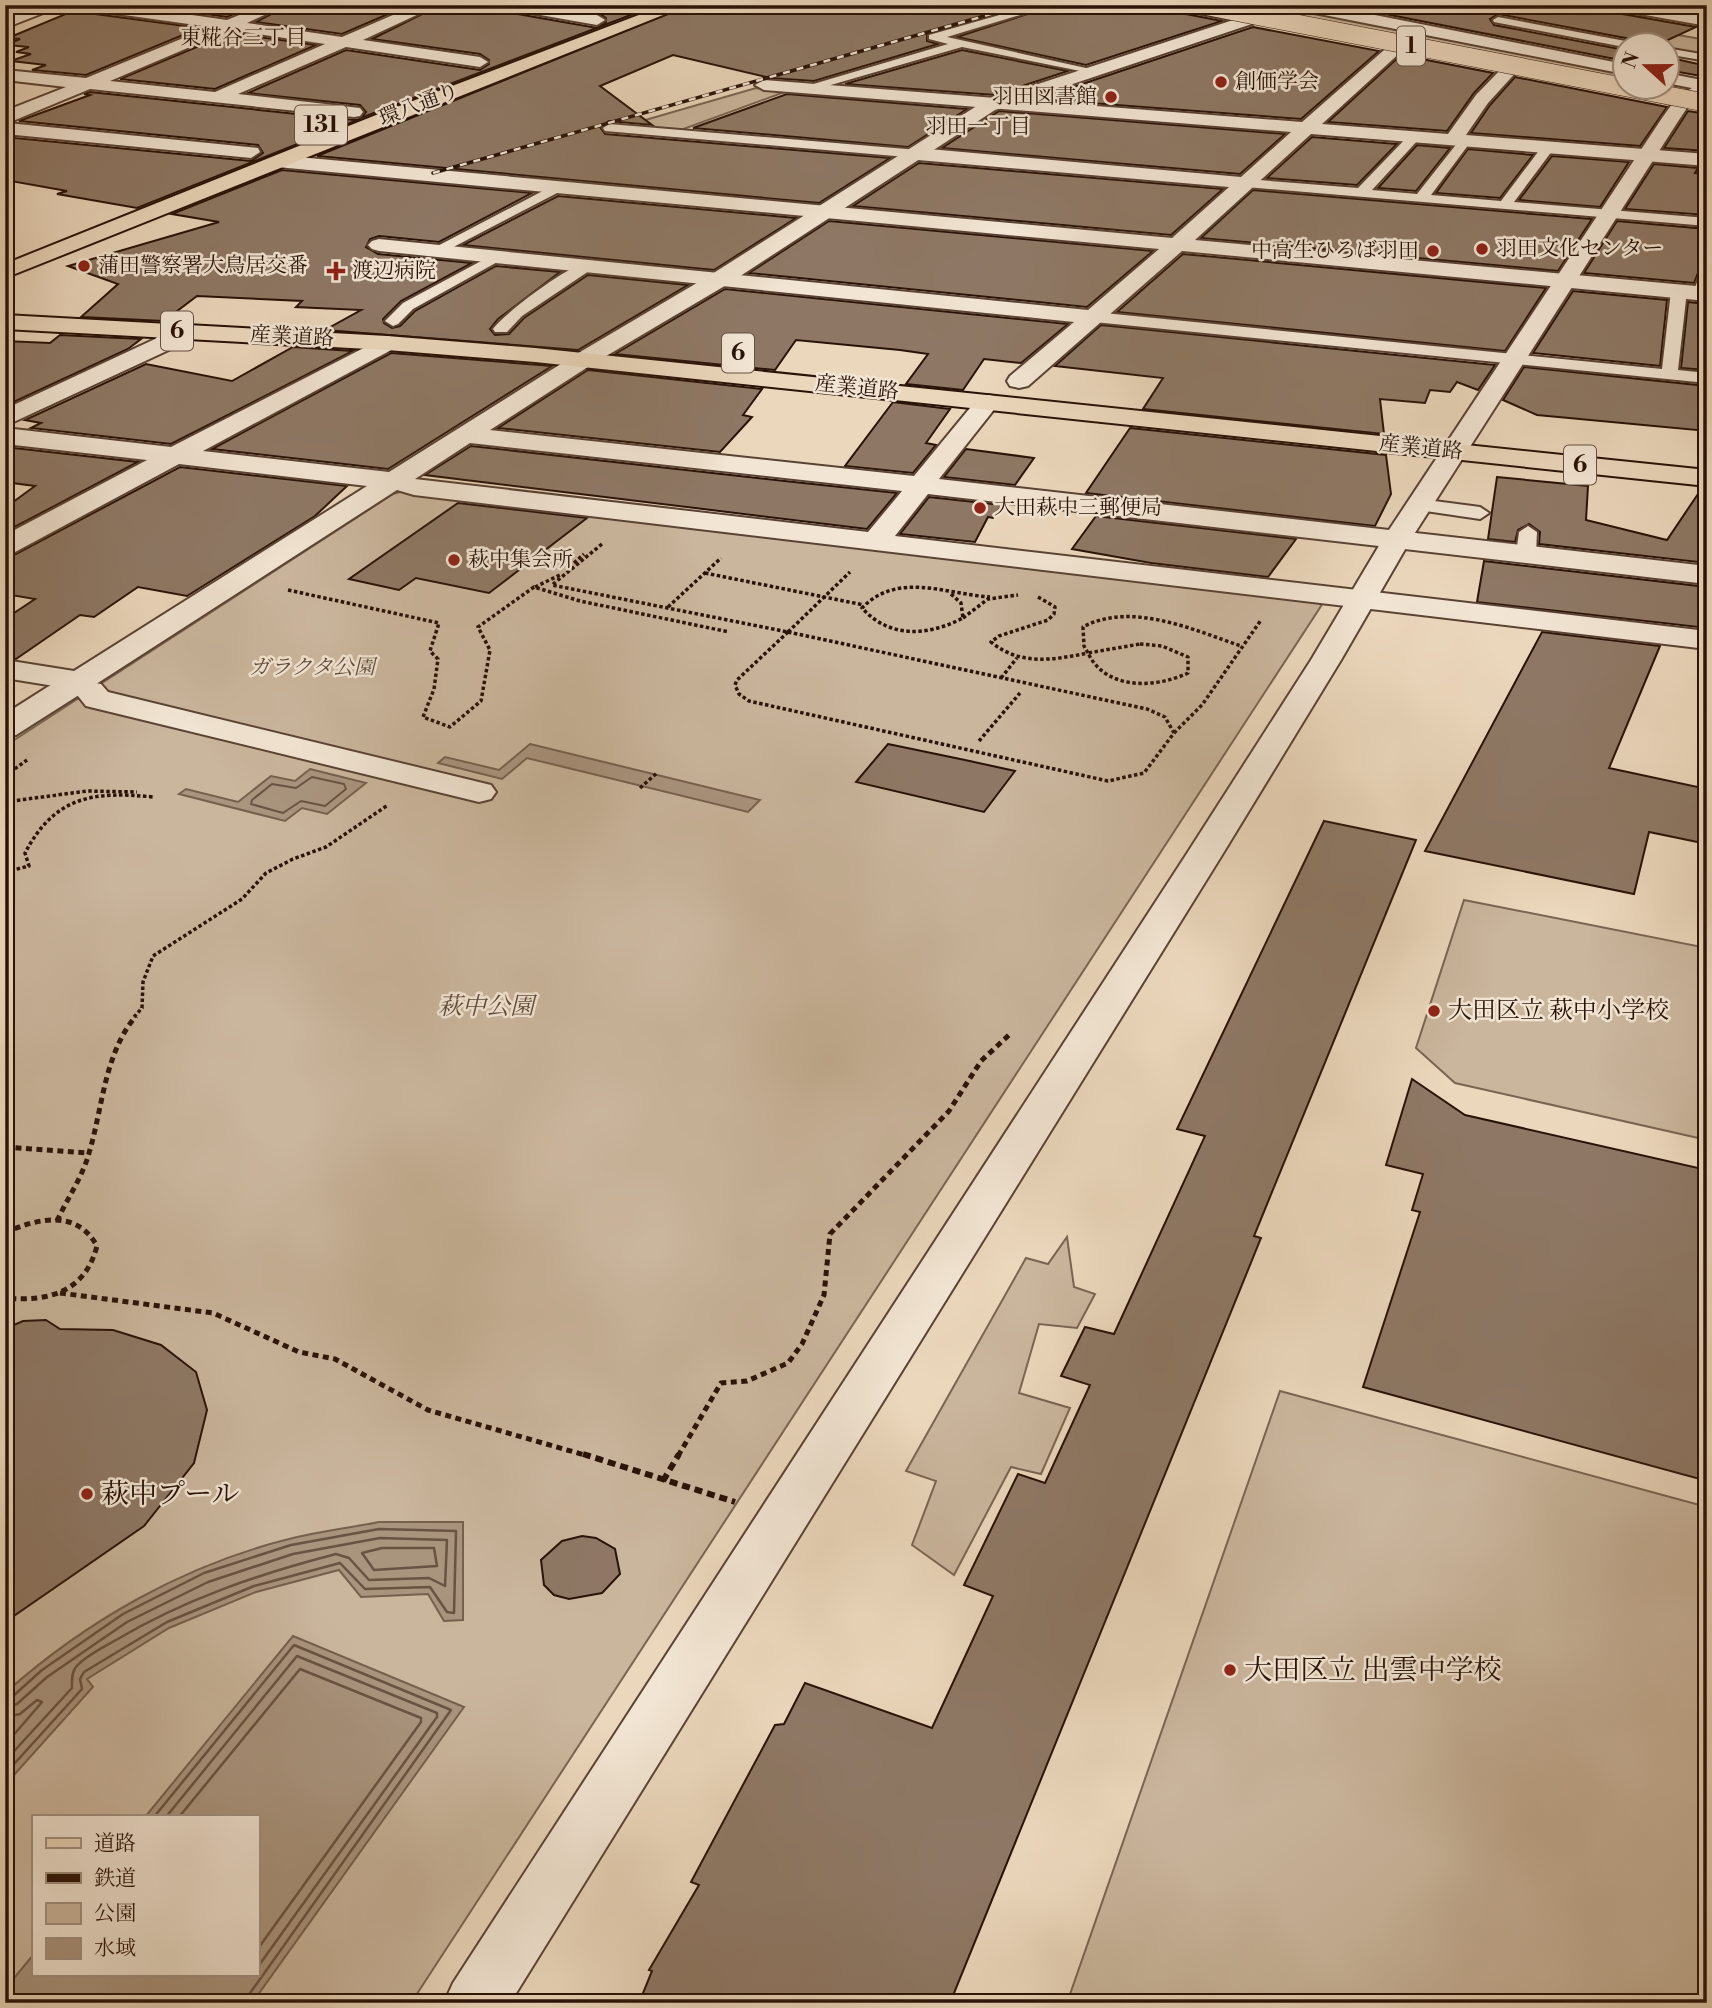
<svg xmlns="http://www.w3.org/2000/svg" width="1712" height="2008" font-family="'Libre Bodoni','Noto Serif JP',serif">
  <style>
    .green { fill: #cab69d; stroke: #7a6452; stroke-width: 2; fill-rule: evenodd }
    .water { fill: #a9947e; stroke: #76604e; stroke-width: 2 }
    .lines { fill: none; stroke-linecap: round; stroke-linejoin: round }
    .shore-far1 { stroke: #695342; stroke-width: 2 }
    .shore { stroke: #695342; stroke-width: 2.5 }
    .building { fill: #8e7865; stroke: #291207; stroke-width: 2 }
    .service-casing { stroke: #5a4334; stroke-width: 4 }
    .pedestrian-casing { stroke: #5a4334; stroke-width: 4 }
    .minor-casing { stroke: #5a4334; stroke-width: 4 }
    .tertiary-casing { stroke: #5a4334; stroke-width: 4 }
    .primary-casing { stroke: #291207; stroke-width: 4 }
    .trunk-casing { stroke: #291207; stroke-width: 4 }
    .path-far2 { stroke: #291207; stroke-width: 3.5; stroke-dasharray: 3.5 2.5; stroke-linecap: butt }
    .path-far1 { stroke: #291207; stroke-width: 5; stroke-dasharray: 6 4.5; stroke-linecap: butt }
    .path { stroke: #291207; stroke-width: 6; stroke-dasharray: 8 5; stroke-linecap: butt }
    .service { fill: #f2e5d3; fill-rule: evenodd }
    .pedestrian { fill: #f2e5d3; fill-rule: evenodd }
    .minor { fill: #f2e5d3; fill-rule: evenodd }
    .tertiary { fill: #f2e5d3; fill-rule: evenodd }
    .primary { fill: #ebd7bc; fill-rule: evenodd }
    .trunk { fill: #ebd7bc; fill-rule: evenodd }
    .rail-casing { stroke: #291207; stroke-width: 3.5 }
    .rail { stroke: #f2e5d3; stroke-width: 2.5; stroke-dasharray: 7; stroke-linecap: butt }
    .motorway-bridge-casing { stroke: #291207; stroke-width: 19; stroke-linecap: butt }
    .motorway-bridge { stroke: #ebd7bc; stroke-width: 18 }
    .poi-dot { fill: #8f2418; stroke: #f2e5d3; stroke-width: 2.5 }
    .labels { text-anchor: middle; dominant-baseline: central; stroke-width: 5; stroke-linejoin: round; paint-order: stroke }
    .far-neighbourhood-label { font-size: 21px; fill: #291207; stroke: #f2e5d3 }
    .far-poi-label { font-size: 21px; fill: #291207; stroke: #f2e5d3; text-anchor: start }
    .far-street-label { font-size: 21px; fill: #291207; stroke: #f2e5d3 }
    .far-park-label { font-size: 21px; font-style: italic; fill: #614b3c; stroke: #f2e5d3 }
    .shield { fill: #f2e5d3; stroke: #655144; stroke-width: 2 }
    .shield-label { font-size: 23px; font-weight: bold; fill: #291207 }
    .park-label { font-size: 24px; font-style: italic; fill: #614b3c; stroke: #f2e5d3 }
    .poi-label { font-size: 24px; fill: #291207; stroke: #f2e5d3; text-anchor: start }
    .near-poi-label { font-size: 28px; fill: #291207; stroke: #f2e5d3; text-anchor: start }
  </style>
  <rect width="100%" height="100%" fill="#ebd7bc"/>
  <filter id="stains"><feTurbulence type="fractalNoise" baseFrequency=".00286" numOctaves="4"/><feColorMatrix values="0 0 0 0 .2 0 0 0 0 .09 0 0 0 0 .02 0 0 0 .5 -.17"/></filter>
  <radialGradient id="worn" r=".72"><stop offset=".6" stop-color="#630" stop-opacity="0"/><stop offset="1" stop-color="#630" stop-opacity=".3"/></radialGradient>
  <g class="green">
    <path d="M1191,5H1299L1624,69V88H1666L1667,78L1707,86V105Z"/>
    <path d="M1619,8L1651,14L1641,17L1661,32L1707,40V56L1667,49L1666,46L1646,45L1569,32Z"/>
    <path d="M756,88L790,90L678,131L621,127Z"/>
    <path d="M407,490L1323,603L411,2003H5V746L393,494ZM33,1817H257V1975H33Z"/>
    <path d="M1464,900L1707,948V1140L1455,1083L1416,1048Z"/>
    <path d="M1067,1237L1074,1287L1095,1294L1077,1328L1039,1324L1019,1393L1070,1408L1041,1474L1011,1467L954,1575L912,1545L936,1481L906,1471L1026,1258L1048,1264Z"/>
    <path d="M1280,1391L1707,1507V2003H1067Z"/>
  </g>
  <g class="water">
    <path d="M530,744L760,800L748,812L527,758L502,779L438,763L445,757L499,770Z"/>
    <path d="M310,769L366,783L327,814L302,808L285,821L179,794L186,789L238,802L271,776L295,781Z"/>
    <path d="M379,1522H463V1620L444,1621L428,1594L361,1597L339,1570L256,1592L169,1628L87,1679L93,1687L5,1785V1693C86,1621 184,1565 289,1539C319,1531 349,1528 379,1522Z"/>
    <path d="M293,1636L464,1707L252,2003H5V1989L33,1955V1975H257V1817H145Z"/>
  </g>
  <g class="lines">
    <path class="shore-far1" d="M312,777L344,784L346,789L325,806L301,801L283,813L251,804L252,800L272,784L296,788Z"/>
    <g class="shore">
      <path d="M382,1548H434L437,1566L374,1570L362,1553Z"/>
      <path d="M5,1698L12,1697L42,1670L123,1614L204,1573L291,1545L379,1529L456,1531L454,1613L447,1612L430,1587L365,1589L340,1563L254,1586L167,1622L84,1672L80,1679L82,1689L5,1774"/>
      <path d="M5,1707L17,1704L47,1677L127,1622L208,1582L293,1554L380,1538L447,1540L445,1586L429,1578L369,1580L349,1558L336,1554C259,1574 185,1599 116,1640C104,1647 85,1656 76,1667C71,1673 72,1681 72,1688L5,1761"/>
      <path d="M5,1717L20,1714L37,1700L42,1702L5,1745"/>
      <path d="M154,1817L294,1645L451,1710L248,1996L247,2003"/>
      <path d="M166,1817L297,1656L437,1713V1717L257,1968"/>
      <path d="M179,1817L300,1669L421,1718V1722L257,1950"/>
    </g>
  </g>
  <g class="building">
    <path d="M142,5H256L227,17Z"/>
    <path d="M288,5H409L342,34L256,22Z"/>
    <path d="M440,5H501L512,13L597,28L606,22V18L597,12L557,5H580L625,13L626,5H657L361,118L366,112L360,105L248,93L346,50L480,70L489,64V60L480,54L372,39Z"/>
    <path d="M690,5H1024L927,33V41L938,44L814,81L770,78L673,55L600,86L652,125L609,121L600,127L605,134L890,158L819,203L317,156Z"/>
    <path d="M1055,5H1171L1181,13L1222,21L1086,65L957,37Z"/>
    <path d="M1339,5H1606L1617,13L1696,27L1655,46H1644L1636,40L1498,14L1490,19L1494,25L1625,50V61Z"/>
    <path d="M80,8L88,13L200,28L86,75L32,70L46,65L11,61L31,54L16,52L29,47L6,45L20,39L8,38Z"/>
    <path d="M1253,27L1379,51L1301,119L1037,99Z"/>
    <path d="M230,33L316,45L215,89L120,79Z"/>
    <path d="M962,50L1068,71L995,95L845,84Z"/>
    <path d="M1401,55L1493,73L1474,93L1447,131L1328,122Z"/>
    <path d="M1667,57L1707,66V77L1667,70Z"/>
    <path d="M1515,77L1667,107L1640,146L1471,133L1490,105Z"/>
    <path d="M90,92L354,120L360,119L137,208L57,194L67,191L5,180V137L251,161L263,153L258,145L19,121L90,95L84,94Z"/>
    <path d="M787,94L967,109L908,147L693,128Z"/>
    <path d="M999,111L1285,134L1240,174L942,148Z"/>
    <path d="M1688,111L1707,114V151L1664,148Z"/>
    <path d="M1312,137L1397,144L1357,185L1267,178Z"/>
    <path d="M1417,145L1450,148L1416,191L1378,188Z"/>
    <path d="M1468,149L1533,155L1500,198L1436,193Z"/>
    <path d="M1552,156L1629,162L1600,207L1519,200Z"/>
    <path d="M919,163L1223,189L1171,235L853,206Z"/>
    <path d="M1654,164L1698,168L1695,173L1707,175V215L1625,209Z"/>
    <path d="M282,170L532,193L439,242L379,236L370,239L366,247L378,254L472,263L401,301L383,319L384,323L392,328L400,326L415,311L496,266L560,272L498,319L490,329L495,335L509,334L524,318L588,275L688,285L578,350L325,330L361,310L296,307L302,301L197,296L164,321L81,317L118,284L68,266L219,222L172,214Z"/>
    <path d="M1253,190L1592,219L1558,271L1201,238Z"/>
    <path d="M558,196L796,218L714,270L463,245Z"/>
    <path d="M829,221L1153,251L1087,307L749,273Z"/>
    <path d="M1617,221L1707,229V268L1698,273L1694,283L1584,273Z"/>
    <path d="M1183,254L1546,288L1505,351L1117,312Z"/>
    <path d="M725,289L1068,324L1021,363L984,359L963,390L906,384L928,354L900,350L796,340L775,370L615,354Z"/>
    <path d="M1573,291L1667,300L1660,366L1533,353Z"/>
    <path d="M1688,302L1707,304V370L1681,368Z"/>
    <path d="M1101,325L1495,365L1478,390L1457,382L1450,392L1430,390L1425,403L1380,399L1384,434L1143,409L1163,378L1055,366Z"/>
    <path d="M60,335L141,339L128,349L5,406V341L50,343Z"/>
    <path d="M293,347L353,351L171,444L31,428L41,423L25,420L146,364L232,381Z"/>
    <path d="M391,353L552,366L388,469L212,449Z"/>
    <path d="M1524,367L1707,386V431L1537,415L1503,400Z"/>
    <path d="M588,370L762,389L743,415L752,417L720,452L498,428Z"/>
    <path d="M893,402L950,409L926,443L936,445L913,473L845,466Z"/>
    <path d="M1130,428L1386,455L1391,494L1375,526L1086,493Z"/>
    <path d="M471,446L794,482L897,493L867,529L425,475Z"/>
    <path d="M5,447L138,462L5,532V508L35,486L5,482Z"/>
    <path d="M966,449L1034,458L1015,485L944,477Z"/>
    <path d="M180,467L347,486L315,516L187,596L138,587L94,617L80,615L16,659L5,657V619L35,599L5,594V556L16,554Z"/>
    <path d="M1497,477L1588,486L1586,520L1667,540L1702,488L1707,489V563L1539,544L1540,532L1529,524L1518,530L1515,542L1488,539Z"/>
    <path d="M929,497L1002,505L993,518L988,517L975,542L900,534Z"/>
    <path d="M458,503L587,518L489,593L416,578L399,590L349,579Z"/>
    <path d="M1096,516L1296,539L1268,577L1151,563L1072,549Z"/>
    <path d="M1484,561L1707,587V628L1477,602Z"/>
    <path d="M1542,632L1660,646L1609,768L1707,789V844L1649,832L1634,894L1425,851Z"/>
    <path d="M888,744L965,760L1015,771L984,812L856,782Z"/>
    <path d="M1324,821L1416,840L1254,1236L1261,1238L950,2003H639L652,1971L649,1970L699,1885L691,1882L775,1725L784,1724L805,1683L932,1728L993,1596L964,1585L1018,1474L1045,1483L1090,1385L1061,1376L1085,1327L1114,1334L1205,1136L1177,1129Z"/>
    <path d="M1412,1079L1465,1115L1707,1170V1481L1363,1387L1420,1212L1412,1210L1423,1174L1386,1165Z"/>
    <path d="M46,1320L60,1329L113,1330L161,1345L196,1372L207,1410L194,1463L144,1526L5,1622V1329L23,1321Z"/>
    <path d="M582,1536L596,1538L615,1549L620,1574L602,1593L569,1599L554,1595L544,1585L541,1560L562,1541Z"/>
  </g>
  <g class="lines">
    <defs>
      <g id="service">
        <path d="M1035,5H1053L947,37L1095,70V74L962,47L810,91L800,88L948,44L929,39V35Z"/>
        <path d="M1498,17L1636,43L1641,46L1624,47L1494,22L1493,20Z"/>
        <path d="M1666,48L1707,55V61L1666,54Z"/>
        <path d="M609,124L918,150L924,154L918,158L605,131L603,128Z"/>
        <path d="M1415,132L1421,136L1419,139L1372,190L1417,194L1462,137L1466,136L1472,140L1431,195L1501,201L1544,144L1549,143L1555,147L1514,202L1707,218V226L1246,187L1239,183L1246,179L1358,188L1411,133Z"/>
        <path d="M556,184L563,188L561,191L440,254L435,255L428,251Z"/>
        <path d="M496,253L501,254L503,257L501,260L413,309L398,324L393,326L385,321L403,303Z"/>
        <path d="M587,262L592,263L594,266L592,269L522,316L507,332H495L493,329C506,312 566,267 587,262Z"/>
        <path d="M1707,270V296H1696L1693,293L1700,274Z"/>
        <path d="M1679,286L1687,291L1678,370L1707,373V383L1094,322L1086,317L1094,312L1662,369L1671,291Z"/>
        <path d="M1419,499L1480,507L1489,513L1480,519L1412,509L1410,505L1412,501Z"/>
        <path d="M1528,526L1537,532L1536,554L1526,560L1516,554L1519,532Z"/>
      </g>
      <path id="pedestrian" d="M90,682L101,684L108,692L491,785L496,792L491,799L479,802L86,706L74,691L79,684Z"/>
      <g id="minor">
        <path d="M40,5H64L5,28V18Z"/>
        <path d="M80,5H122L227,20L264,5H286L247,23L342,37L416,5H438L363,40L480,57L488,62L480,67L346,47L238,94L360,108L363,112L360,116L354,117L90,89L8,123L258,148L260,152L251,158L5,134V111L66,87L5,80V70L86,78L210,27L88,10ZM230,30L325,44L215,92L110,81Z"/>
        <path d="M504,5H540L597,15L605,20L597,25L512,10Z"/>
        <path d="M1174,5H1206L1251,15L1253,18L1245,23L1182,10Z"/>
        <path d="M1291,5H1324L1624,64V74L1299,10Z"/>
        <path d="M1609,5H1645L1707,16V26L1617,10Z"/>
        <path d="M1397,42L1405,47L1403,50L1322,124L1448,134L1476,95L1505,65L1511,64L1519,69L1488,103L1466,135L1707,154V166L1311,134L1195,240L1707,287V301L1182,251L1028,386L1019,388L1010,386L1007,381L1010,376L1074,322L379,251L372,249L368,245L372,241L379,239L1088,310L1159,249L277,167L267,161L277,155L1172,238L1229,187L918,160L909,154L918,148L1241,177L1291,132L764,90L755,85L764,80L1302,122L1391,44Z"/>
        <path d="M1666,73L1707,81V91L1666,83Z"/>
        <path d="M177,324L185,326L188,331L171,349L5,426V409L155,339L169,326Z"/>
        <path d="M387,336L395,338L399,343L395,348L203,451L389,472L575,355H591L595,360L591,365L490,430L914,476L979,397L988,395L997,397L1000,402L939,479L1707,566V584L928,494L895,536L1707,631V649L414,495L397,490L90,688L79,690L5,678V660L74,671L367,486L179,464L15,552L5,554V535L147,460L5,444V428L171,447ZM470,443L902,491L868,532L415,479Z"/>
      </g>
      <g id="tertiary">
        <path d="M1279,5H1303L1300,8L995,110L728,284L591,365H575L571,360L575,355L712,274L983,102Z"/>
        <path d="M1707,79V92L1689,105L1677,123L1411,539L1341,660L1222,855L510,2003H444L453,1983L1186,855L1311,660L1383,539L1662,118L1677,97Z"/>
        <path d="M79,672L90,674L95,681L90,688L16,735L5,738V714L68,674Z"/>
      </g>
      <path id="primary" d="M5,315L387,336L535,348L1707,470V486L535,362L387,350L5,329Z"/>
      <path id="trunk" d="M665,5H688L5,278V264L381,113Z"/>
    </defs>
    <use href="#service" class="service-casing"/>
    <use href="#pedestrian" class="pedestrian-casing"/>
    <use href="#minor" class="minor-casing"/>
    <use href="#tertiary" class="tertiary-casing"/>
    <use href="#primary" class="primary-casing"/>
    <use href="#trunk" class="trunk-casing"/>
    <g class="path-far2">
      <path d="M602,544L552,585L788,632"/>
      <path d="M574,563L584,554"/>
      <path d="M705,573L864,605"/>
      <path d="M535,587L562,574"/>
      <path d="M288,590L439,623L430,651L438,659L434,689L423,717L450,727L481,701L490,650L478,627L534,587L580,601L729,632"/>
      <path d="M951,594L961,603L963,618C928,636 890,639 862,608C898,571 945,594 990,597"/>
      <path d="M1038,597L1055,607L1054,614L1048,620L999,636L991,642C1020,666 1053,660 1088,653"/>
      <path d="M668,607L721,558"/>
      <path d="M963,618L988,599L1018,595"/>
      <path d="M788,632L1147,709L1165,717L1174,733L1144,773L1108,781L749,701L739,694L735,685L737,680Z"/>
      <path d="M788,632L850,572"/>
      <path d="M1140,644L1162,646L1188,657V673C1156,688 1106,691 1088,653Z"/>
      <path d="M1088,653L1084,646L1083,627C1131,601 1194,630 1241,646"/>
      <path d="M1001,678L1017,658"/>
      <path d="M1174,733L1202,705L1261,620"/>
      <path d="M979,741L1020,693"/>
      <path d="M5,776L27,760"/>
      <path d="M640,788L658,772"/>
      <path d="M5,802L87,791L137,792"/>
      <path d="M5,872L29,866L25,853C55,796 93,791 153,797"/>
      <path d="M134,1017L142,1008L143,982L153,956L242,899L266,873L293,859L326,847L388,805"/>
    </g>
    <g class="path-far1">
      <path d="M5,1147L88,1153"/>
      <path d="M57,1221C67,1199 83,1176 89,1153C103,1107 104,1054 136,1016"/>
      <path d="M5,1233C37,1218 77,1209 97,1246C85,1292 49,1302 5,1298"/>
      <path d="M60,1293L213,1313L299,1352L335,1359L428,1410L588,1456"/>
      <path d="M678,1456L721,1383L747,1381L788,1363L802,1344L824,1295L830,1234L949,1111L981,1061L1010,1034"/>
    </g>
    <g class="path">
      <path d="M583,1454L735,1502"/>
      <path d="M663,1481L679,1454"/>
    </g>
    <use href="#service" class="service"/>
    <use href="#pedestrian" class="pedestrian"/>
    <use href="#minor" class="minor"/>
    <use href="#tertiary" class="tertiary"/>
    <use href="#primary" class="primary"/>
    <use href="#trunk" class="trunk"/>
    <defs>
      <path id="rail" d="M433,173L1023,5"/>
    </defs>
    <use href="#rail" class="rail-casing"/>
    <use href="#rail" class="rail"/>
    <defs>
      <path id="motorway-bridge" d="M1201,5L1707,103"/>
    </defs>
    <use href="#motorway-bridge" class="motorway-bridge-casing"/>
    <use href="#motorway-bridge" class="motorway-bridge"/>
  </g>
  <g class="poi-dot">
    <circle cx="1221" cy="82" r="7"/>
    <circle cx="1111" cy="97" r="7"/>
    <circle cx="1482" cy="249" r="7"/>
    <circle cx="1433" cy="251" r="7"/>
    <circle cx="84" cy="266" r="7"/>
    <path d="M332.5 260.5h7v7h7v7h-7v7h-7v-7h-7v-7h7z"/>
    <circle cx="980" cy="508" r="7"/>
    <circle cx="454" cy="560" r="7"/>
    <circle cx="1434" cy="1011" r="7"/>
    <circle cx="87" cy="1494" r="7"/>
    <circle cx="1230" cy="1670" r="7"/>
  </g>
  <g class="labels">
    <g class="far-neighbourhood-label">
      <text x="243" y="38">東糀谷三丁目</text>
      <text x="978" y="127">羽田一丁目</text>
    </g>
    <g class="far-poi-label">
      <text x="1235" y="82">創価学会</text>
      <text x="1097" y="97" text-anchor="end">羽田図書館</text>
      <text x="1496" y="249">羽田文化センター</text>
      <text x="1419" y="251" text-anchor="end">中高生ひろば羽田</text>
      <text x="98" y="266">蒲田警察署大鳥居交番</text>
      <text x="352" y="271">渡辺病院</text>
      <text x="994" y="508">大田萩中三郵便局</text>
      <text x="468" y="560">萩中集会所</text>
    </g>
    <g class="far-street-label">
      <text transform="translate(419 105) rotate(-21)">環八通り</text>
      <text transform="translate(292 337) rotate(3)">産業道路</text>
      <text transform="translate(857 388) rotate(6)">産業道路</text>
      <text transform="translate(1421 448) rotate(6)">産業道路</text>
    </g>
    <g class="far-park-label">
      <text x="312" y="668">ガラクタ公園</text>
    </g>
    <g class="shield">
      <rect x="1397" y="26.5" width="28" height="39" rx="5"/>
      <rect x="295" y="105.5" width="52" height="39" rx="5"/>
      <rect x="161" y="311.5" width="32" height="39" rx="5"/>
      <rect x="722" y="333.5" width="32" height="39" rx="5"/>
      <rect x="1564" y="445.5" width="32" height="39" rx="5"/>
    </g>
    <g class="shield-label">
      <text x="1411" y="46">1</text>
      <text x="321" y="125">131</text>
      <text x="177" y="331">6</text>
      <text x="738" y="353">6</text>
      <text x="1580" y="465">6</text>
    </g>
    <g class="park-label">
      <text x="486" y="1007">萩中公園</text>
    </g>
    <g class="poi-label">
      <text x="1448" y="1011">大田区立 萩中小学校</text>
    </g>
    <g class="near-poi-label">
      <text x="101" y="1494">萩中プール</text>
      <text x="1244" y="1670">大田区立 出雲中学校</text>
    </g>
  </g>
  <rect width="1712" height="2008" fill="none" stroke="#ebd7bc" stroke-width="28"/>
  <rect x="7" y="7" width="1698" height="1994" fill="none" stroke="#291207" stroke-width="3.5"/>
  <rect x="14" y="14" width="1684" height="1980" fill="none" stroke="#291207" stroke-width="2"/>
  <rect x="32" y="1815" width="228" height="161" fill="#f2e5d3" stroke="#a29181" stroke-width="2"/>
  <rect x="46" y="1838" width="35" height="10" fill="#ebd7bc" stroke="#a29181" stroke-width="2"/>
  <text x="94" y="1850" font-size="21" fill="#291207">道路</text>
  <rect x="46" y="1873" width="35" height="10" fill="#291207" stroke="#a29181" stroke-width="2"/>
  <text x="94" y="1885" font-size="21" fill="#291207">鉄道</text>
  <rect x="46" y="1903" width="35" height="21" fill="#cab69d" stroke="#a29181" stroke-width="2"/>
  <text x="94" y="1920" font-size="21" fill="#291207">公園</text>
  <rect x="46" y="1938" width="35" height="21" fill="#a9947e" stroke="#a29181" stroke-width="2"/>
  <text x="94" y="1955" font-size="21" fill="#291207">水域</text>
  <g transform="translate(1646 66) rotate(291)"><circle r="33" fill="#f2e5d3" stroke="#a29181" stroke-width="2"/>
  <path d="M0-5L12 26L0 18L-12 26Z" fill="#8f2418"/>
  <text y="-10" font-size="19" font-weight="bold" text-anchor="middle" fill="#291207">N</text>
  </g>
  <rect width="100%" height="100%" filter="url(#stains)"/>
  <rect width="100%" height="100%" fill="url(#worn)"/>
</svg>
